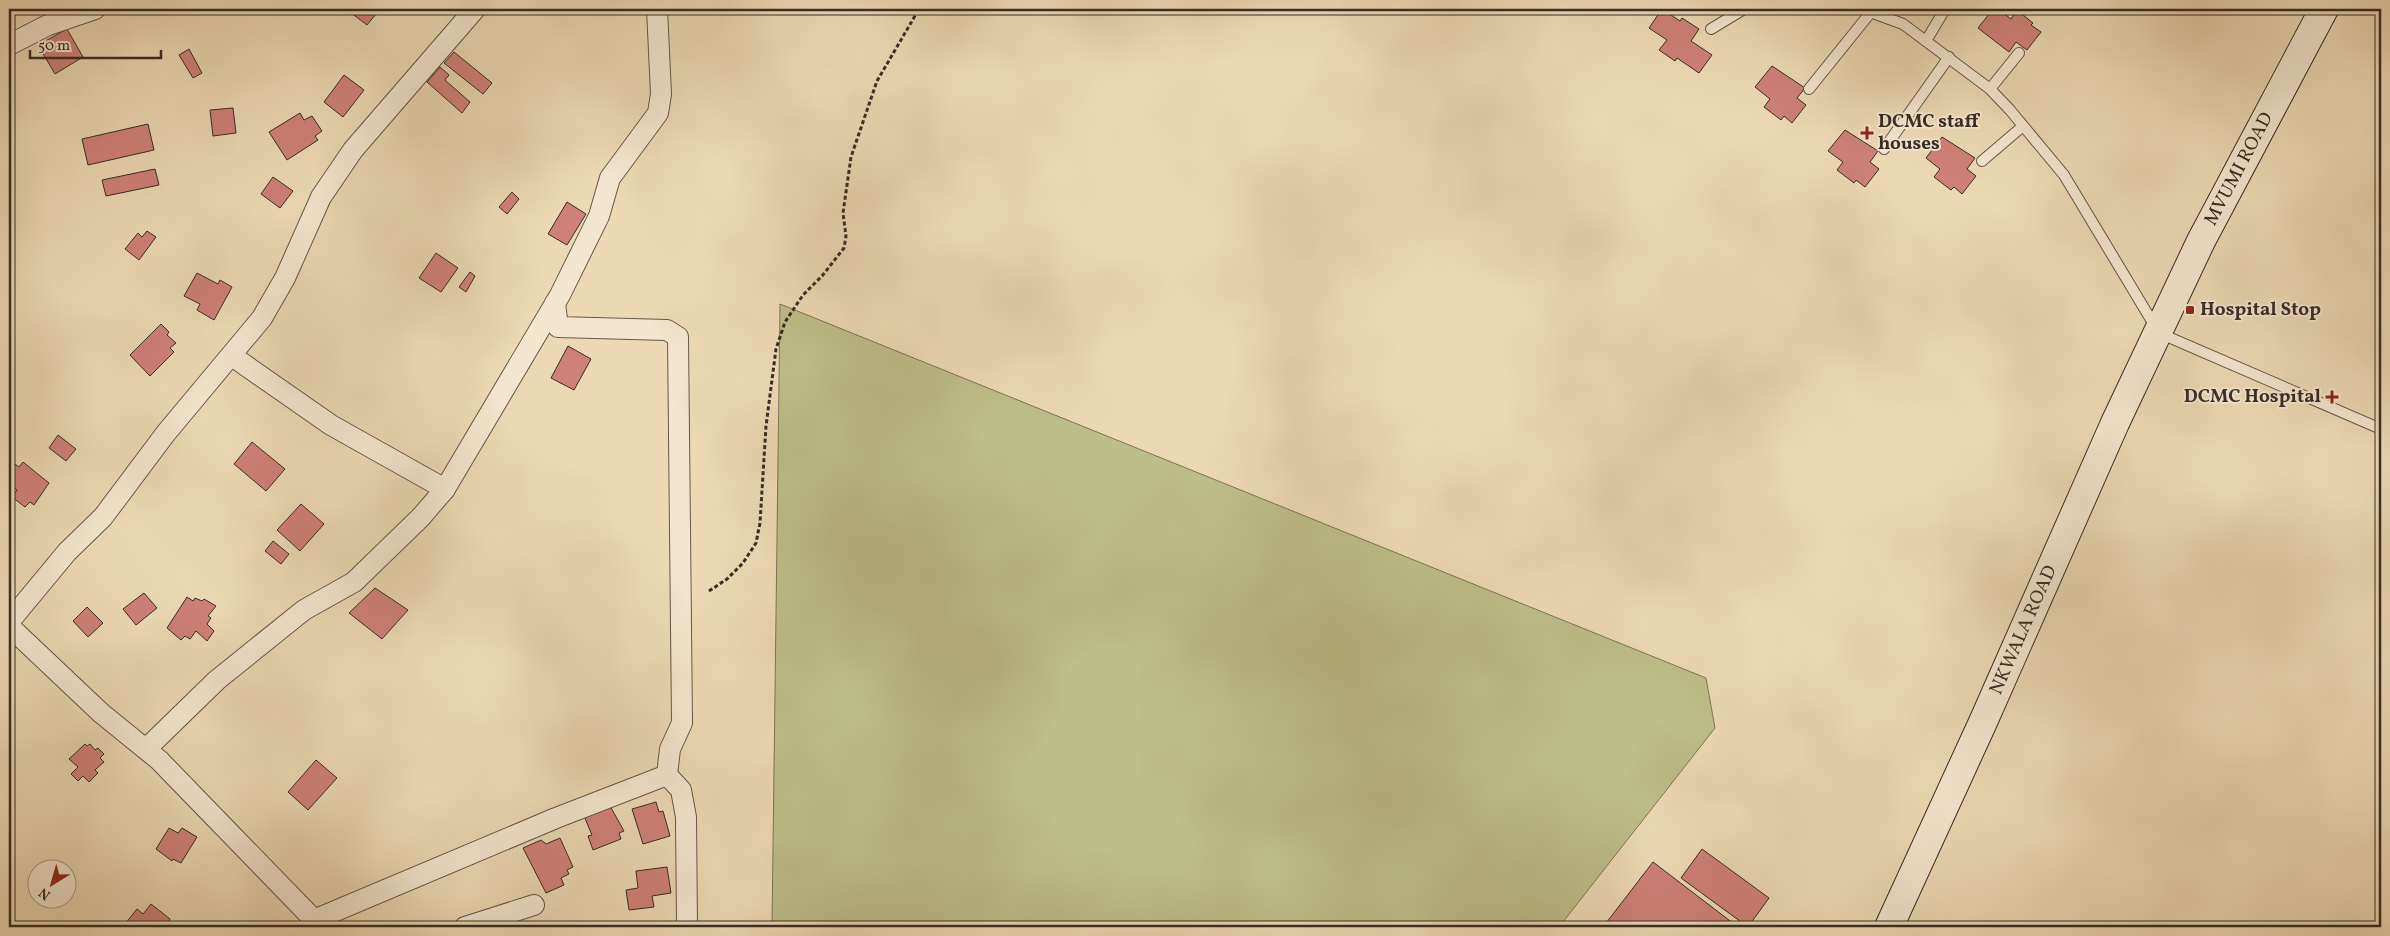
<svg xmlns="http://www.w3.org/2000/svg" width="2390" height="936" font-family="Vollkorn,serif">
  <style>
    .green { fill: #bdbe89; stroke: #7a7656 }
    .building { fill: #ce8178; stroke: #372d24 }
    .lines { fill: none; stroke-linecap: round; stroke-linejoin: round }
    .lane-casing { stroke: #645848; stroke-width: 12 }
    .street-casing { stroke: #645848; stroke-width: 22 }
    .secondary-casing { stroke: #372d24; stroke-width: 30 }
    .path { stroke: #372d24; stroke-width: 3; stroke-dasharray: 4 2.5; stroke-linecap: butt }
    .lane { stroke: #f3e6ce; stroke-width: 10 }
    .street { stroke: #f3e6ce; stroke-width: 20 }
    .secondary { stroke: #f3e6ce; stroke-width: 28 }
    .poi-dot { fill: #8f2418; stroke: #f3e6ce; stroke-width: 2 }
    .labels { text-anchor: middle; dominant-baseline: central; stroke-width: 4; stroke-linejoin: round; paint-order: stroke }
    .poi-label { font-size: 19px; font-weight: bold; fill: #372d24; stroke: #f3e6ce; text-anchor: start }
    .street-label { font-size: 19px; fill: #372d24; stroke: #f3e6ce }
  </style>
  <rect width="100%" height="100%" fill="#ecd9b3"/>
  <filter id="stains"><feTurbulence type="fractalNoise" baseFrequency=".004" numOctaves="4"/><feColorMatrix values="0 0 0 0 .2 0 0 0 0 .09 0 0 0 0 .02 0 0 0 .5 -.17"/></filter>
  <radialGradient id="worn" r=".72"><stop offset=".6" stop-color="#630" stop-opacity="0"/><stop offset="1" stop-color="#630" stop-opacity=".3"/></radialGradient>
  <path class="green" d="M780,304L1706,678L1715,728L1559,927H772Z"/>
  <g class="building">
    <path d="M346,9H380L367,25Z"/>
    <path d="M1662,9L1680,21L1682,18L1699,29L1691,41L1712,55L1699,73L1677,58L1675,61L1659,50L1667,40L1649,28Z"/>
    <path d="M1993,9H1998L2011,19L2017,10L2033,23L2031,25L2041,32L2027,50L2016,42L2009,52L1978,28Z"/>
    <path d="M67,29L83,57L55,74L38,45Z"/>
    <path d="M189,49L202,73L193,78L179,55Z"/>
    <path d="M454,52L492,83L483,94L444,63Z"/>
    <path d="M1772,66L1805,88L1797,98L1806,105L1792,123L1784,116L1781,120L1764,107L1770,99L1755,87Z"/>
    <path d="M440,67L449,75L445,80L470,102L462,113L427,82Z"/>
    <path d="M344,75L364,90L343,117L324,102Z"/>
    <path d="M233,108L236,133L213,136L210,110Z"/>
    <path d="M300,113L304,120L312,116L322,131L315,136L318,140L287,160L269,132Z"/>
    <path d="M148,124L154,150L88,165L82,139Z"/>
    <path d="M1845,130L1878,151L1870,162L1879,169L1865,187L1856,180L1854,183L1837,170L1843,162L1828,151Z"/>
    <path d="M1942,137L1975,158L1967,169L1976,176L1962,194L1954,187L1951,190L1934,177L1940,169L1926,158Z"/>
    <path d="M155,169L159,185L106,196L102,180Z"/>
    <path d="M273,177L293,191L280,208L261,194Z"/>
    <path d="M512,192L519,199L507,214L499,207Z"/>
    <path d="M567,202L586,214L567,245L548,234Z"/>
    <path d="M147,231L156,237L139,260L125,249L138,233L142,237Z"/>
    <path d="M436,253L458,268L441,292L419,278Z"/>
    <path d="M470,272L475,276L466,292L459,287Z"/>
    <path d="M197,273L218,284L220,280L232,287L214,320L197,310L200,304L184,296Z"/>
    <path d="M161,324L169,332L167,335L176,343L170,348L174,352L150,376L130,355Z"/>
    <path d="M568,346L591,359L574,390L551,378Z"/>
    <path d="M58,435L76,449L66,461L49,448Z"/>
    <path d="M252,442L285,469L266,491L234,464Z"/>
    <path d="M23,462L49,483L34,505L30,502L25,507L12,497L17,490L9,484V473L15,464L19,467Z"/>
    <path d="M301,504L324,524L300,551L277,530Z"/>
    <path d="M273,541L289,554L281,564L265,551Z"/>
    <path d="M375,588L408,610L382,639L349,613Z"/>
    <path d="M144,593L157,608L136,625L123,609Z"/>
    <path d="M187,597L193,601L195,598L202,601L204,599L216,606L208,616L211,618L207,624L214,631L207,641L196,631L190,639L185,636L181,640L167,628Z"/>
    <path d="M87,607L103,623L88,637L73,621Z"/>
    <path d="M85,744L87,746L90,744L95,750L98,748L104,754L100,758L104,762L95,770L98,773L89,782L83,776L78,781L71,774L78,767L69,759Z"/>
    <path d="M316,760L337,778L308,810L288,792Z"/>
    <path d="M656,802L659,812L663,811L670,836L643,844L632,809Z"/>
    <path d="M610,806L624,831L619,833L621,839L593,850L588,836L592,835L584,816Z"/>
    <path d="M169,828L178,833L182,828L197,837L181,863L173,859L172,861L156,849Z"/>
    <path d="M560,838L573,867L567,870L569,874L561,878L564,885L546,893L523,848L541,840L546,844Z"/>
    <path d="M1702,849L1769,898L1748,927L1681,878Z"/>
    <path d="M1653,862L1738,927H1603Z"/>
    <path d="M667,867L671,893L652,896L654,907L629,910L626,890L638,888L636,871Z"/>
    <path d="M151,904L170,919L166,927H130L125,924L137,909L143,914Z"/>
  </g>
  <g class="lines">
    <defs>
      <g id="lane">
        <path d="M1862,9L1903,24L1990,89L2010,110L2064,175L2159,333L2381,429"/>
        <path d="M1711,29L1744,9"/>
        <path d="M1926,41L1945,9"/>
        <path d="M1809,89L1871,12"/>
        <path d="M1990,89L2019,53"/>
        <path d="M1884,149L1949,57"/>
        <path d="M1982,161L2023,126"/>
      </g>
      <g id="street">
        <path d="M9,45L48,25L95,9"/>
        <path d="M555,303L558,327L667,330L678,337L682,723L670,749L667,775"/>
        <path d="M232,356L331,425L445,489"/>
        <path d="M9,622L67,552L103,517L166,433L262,318L285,278L321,197L353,150L475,9"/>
        <path d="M9,626L101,713L159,760L321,927"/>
        <path d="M146,749L217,680L304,610L354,582L421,517L445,489L560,295L599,216L610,178L658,113L661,94L657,9"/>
        <path d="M667,775L681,790L686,817L687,927"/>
        <path d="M314,920L556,818L667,775"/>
        <path d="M465,927L534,905"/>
      </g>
      <g id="secondary">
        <path id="s1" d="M1889,927L1983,722L2115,423L2201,241L2324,9"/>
      </g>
    </defs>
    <use href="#lane" class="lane-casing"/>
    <use href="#street" class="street-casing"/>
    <use href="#secondary" class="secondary-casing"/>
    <path class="path" d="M709,591L727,579L743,563L756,543L760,523L766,426L776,349L785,322L803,295L822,276L844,248L846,236L843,213L851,157L877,81L919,9"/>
    <use href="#lane" class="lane"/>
    <use href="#street" class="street"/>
    <use href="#secondary" class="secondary"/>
  </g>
  <g class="poi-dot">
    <path d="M1864.5 125.5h5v5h5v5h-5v5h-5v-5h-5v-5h5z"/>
    <rect x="2185" y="305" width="10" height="10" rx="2.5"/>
    <path d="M2329.5 389.5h5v5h5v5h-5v5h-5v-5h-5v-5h5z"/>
  </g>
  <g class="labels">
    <g class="poi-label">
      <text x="1878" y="122">DCMC staff<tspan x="1878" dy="22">houses</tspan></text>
      <text x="2200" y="310">Hospital Stop</text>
      <text x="2321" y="397" text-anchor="end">DCMC Hospital</text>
    </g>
    <g class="street-label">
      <text stroke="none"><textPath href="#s1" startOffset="835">MVUMI ROAD</textPath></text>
      <text stroke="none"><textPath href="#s1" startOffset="326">NKWALA ROAD</textPath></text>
    </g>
  </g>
  <rect width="2390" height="936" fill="none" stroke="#ecd9b3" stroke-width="30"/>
  <rect x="10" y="10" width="2370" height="916" fill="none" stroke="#372d24" stroke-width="2.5"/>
  <rect x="15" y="15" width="2360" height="906" fill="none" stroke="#372d24"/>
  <g transform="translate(52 884) rotate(217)"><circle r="24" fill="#f3e6ce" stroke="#a89c8a"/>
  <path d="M0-4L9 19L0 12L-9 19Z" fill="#8f2418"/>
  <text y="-8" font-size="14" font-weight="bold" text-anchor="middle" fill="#372d24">N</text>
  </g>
  <path d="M30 50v8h131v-8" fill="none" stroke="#372d24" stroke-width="2.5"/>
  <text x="38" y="50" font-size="15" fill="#372d24" stroke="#f3e6ce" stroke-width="4" paint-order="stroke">50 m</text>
  <rect width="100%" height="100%" filter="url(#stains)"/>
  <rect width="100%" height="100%" fill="url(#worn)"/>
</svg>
